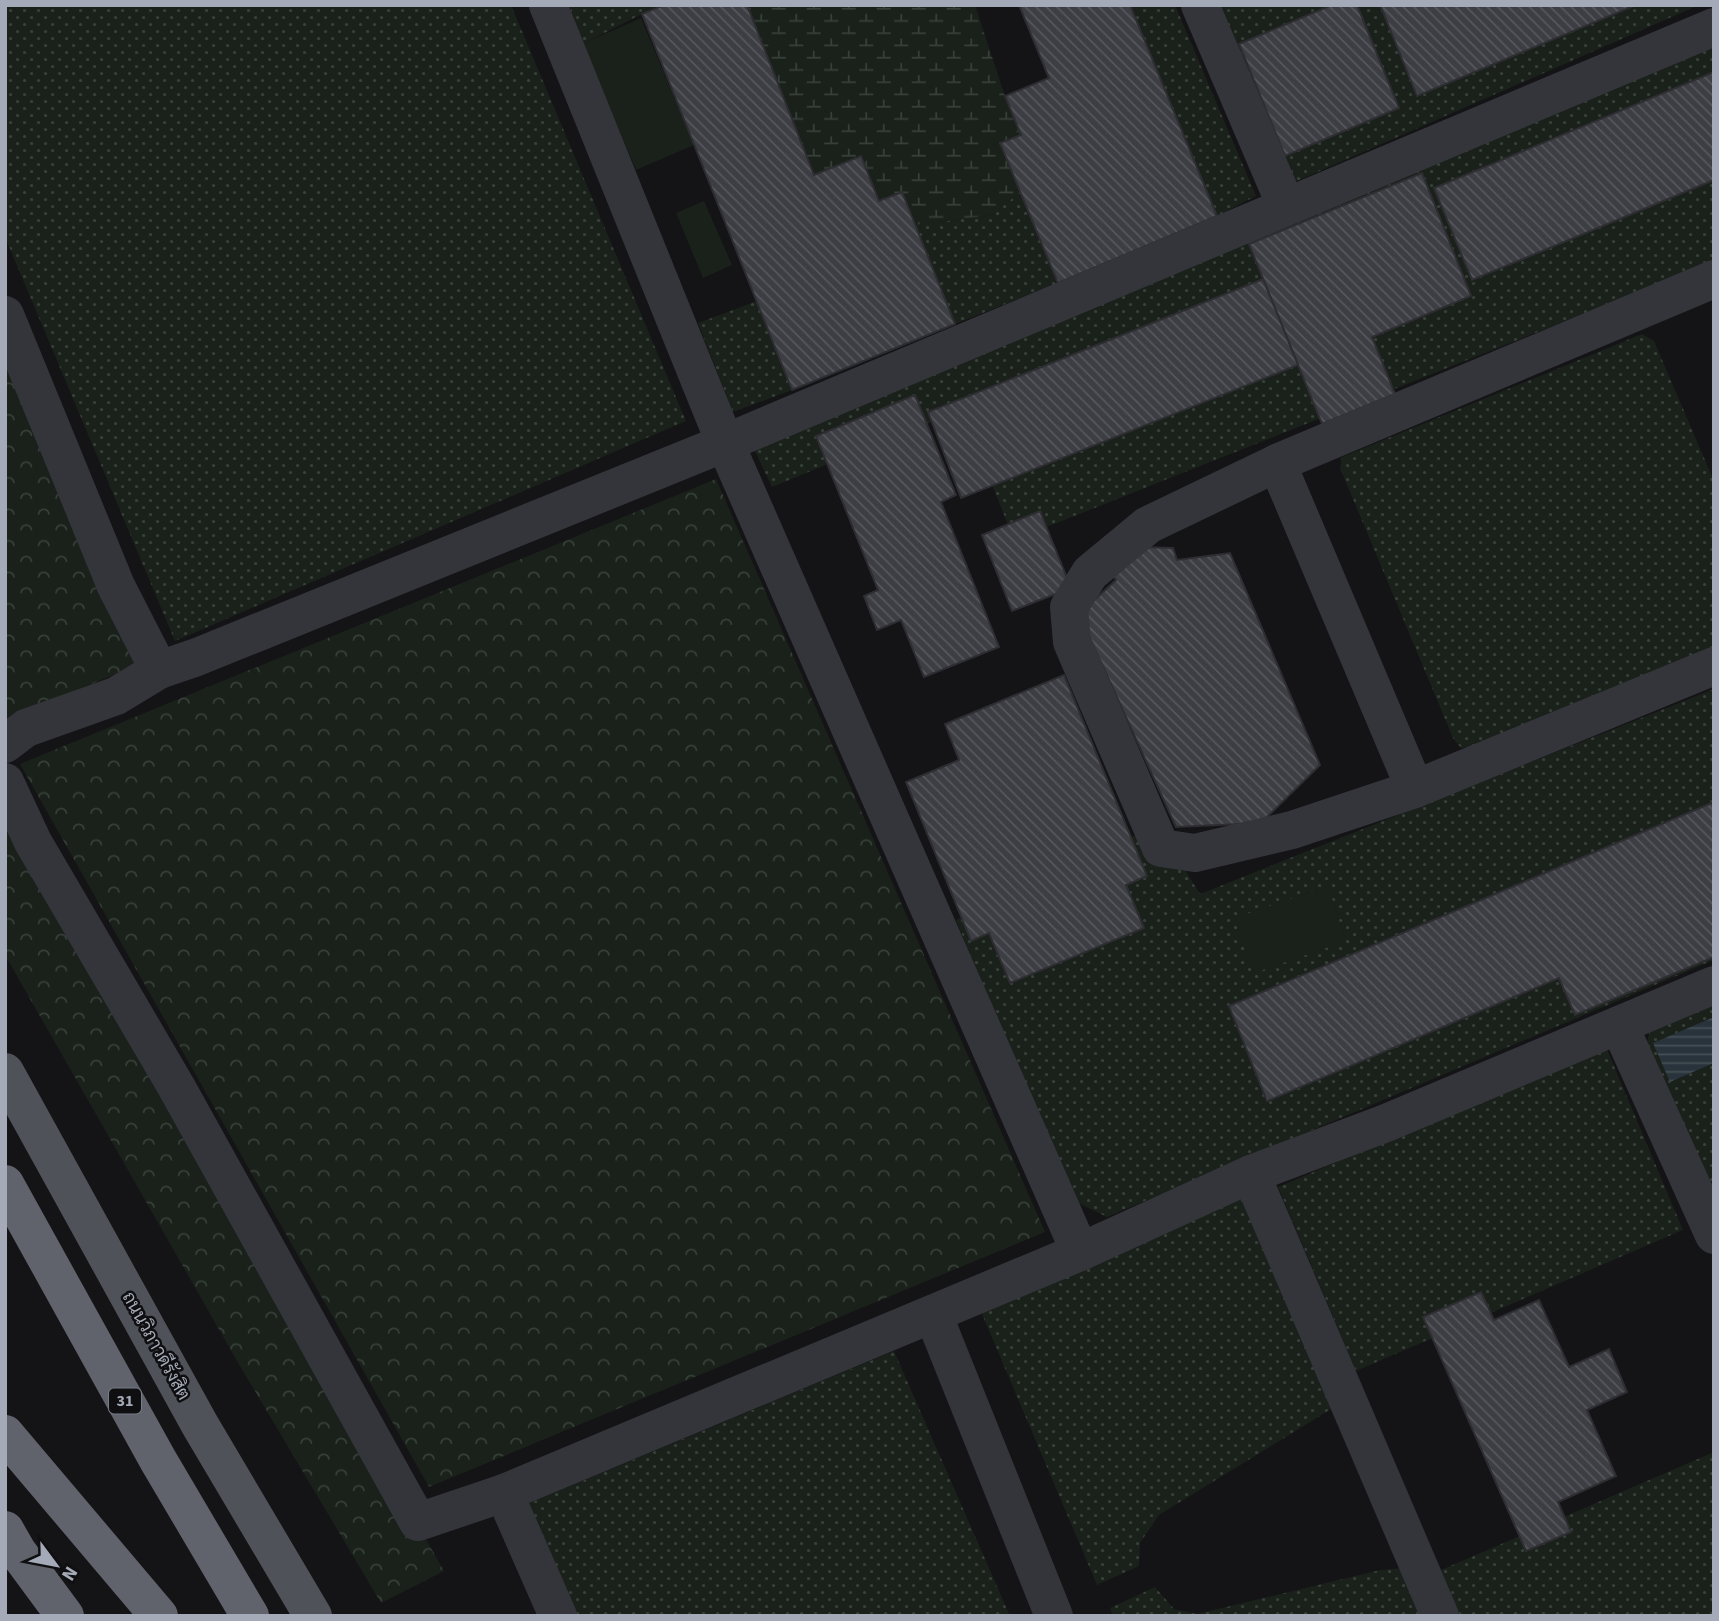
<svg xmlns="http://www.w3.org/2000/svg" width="1719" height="1621" font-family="'Source Sans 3',Sarabun,sans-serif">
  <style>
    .grass { fill: url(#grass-dots) }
    .forest { fill: url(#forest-crowns) }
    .wetland { fill: url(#wetland-marsh) }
    .green { fill: #19211a }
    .water { fill: url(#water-rules) }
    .building { fill: url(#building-back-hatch); stroke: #2d2d32; stroke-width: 2 }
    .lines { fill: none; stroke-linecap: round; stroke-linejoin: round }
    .minor { stroke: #34353b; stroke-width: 38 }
    .major { stroke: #50525a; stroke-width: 38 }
    .highway { stroke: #60636c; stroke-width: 38 }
    .labels { text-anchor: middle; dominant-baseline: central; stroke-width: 5; stroke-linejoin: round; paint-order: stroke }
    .shield { fill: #0f0f11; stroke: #777c85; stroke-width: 2 }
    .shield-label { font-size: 16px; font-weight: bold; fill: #a4aab7 }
    .street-label { font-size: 18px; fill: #a4aab7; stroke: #0f0f11 }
  </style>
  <defs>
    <pattern id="grass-dots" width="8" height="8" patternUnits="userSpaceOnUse" patternTransform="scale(1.75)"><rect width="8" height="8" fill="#19211a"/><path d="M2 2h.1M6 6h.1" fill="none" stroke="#373f39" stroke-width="1.8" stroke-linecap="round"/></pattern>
    <pattern id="forest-crowns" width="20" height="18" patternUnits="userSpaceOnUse" patternTransform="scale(1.75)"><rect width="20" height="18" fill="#19211a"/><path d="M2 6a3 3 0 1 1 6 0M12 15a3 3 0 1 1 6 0" fill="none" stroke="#373f39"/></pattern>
    <pattern id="wetland-marsh" width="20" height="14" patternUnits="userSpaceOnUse" patternTransform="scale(1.75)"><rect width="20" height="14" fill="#19211a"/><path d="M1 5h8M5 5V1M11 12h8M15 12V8" fill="none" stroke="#373f39"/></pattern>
    <pattern id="water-rules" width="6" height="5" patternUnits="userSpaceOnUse" patternTransform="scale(1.75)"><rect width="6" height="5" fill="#28333b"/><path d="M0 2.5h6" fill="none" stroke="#444e55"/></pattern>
    <pattern id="building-back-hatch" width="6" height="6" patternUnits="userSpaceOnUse" patternTransform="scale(1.75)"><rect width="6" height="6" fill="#3d3e43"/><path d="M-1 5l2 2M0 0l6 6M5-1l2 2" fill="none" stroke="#56575c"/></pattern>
  </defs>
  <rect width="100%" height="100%" fill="#141316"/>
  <g class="grass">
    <path d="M5,5H511L686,421L175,641L5,237Z"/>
    <path d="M569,5H664L642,14L583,44Z"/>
    <path d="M1130,5H1175L1256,196L1217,216Z"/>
    <path d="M1214,5H1699L1288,185Z"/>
    <path d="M1714,38V262L1014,540L962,409L772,487L753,447Z"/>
    <path d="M1020,192L1058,283L955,324L915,225L992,215Z"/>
    <path d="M757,301L792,390L733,412L698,323Z"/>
    <path d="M1642,334L1654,341L1714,481V655L1473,746L1461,748L1453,738L1340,468L1342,457Z"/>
    <path d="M1714,689V960L1107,1217L1072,1200L956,920L1157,825L1200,894Z"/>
    <path d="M1714,1004V1017L1654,1043L1670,1082L1714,1063V1201L1645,1051L1649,1033Z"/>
    <path d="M1606,1047L1683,1230L1356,1371L1278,1187Z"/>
    <path d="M1244,1196L1336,1406L1159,1515L1140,1543L1139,1566L1097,1585L979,1307Z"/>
    <path d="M894,1351L1010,1616H573L525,1505Z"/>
    <path d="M1714,1452V1616H1460L1441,1570Z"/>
    <path d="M1406,1568L1426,1616H1113L1110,1608L1155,1587L1174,1609L1197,1614L1380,1570Z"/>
  </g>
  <g class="forest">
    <path d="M5,346L140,664L5,720Z"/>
    <path d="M716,479L1045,1232L429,1487L20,764Z"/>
    <path d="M5,799L444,1571L381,1603L237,1361L5,955Z"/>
  </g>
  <path class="wetland" d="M747,5H975L1005,96L1021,135L1000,143L1020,192L992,215L915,225L902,192L879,201L814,175Z"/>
  <g class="green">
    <path d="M641,18L694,145L636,170L582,44Z"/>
    <path d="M704,201L732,265L703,278L676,213Z"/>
    <path d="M1328,886L1346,941L1254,973L1235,918Z"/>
  </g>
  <path class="water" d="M1714,1017V1063L1670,1082L1653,1043Z"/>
  <g class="building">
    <path d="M664,5H747L814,175L861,156L879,201L902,192L955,324L792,390L642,14Z"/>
    <path d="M1019,5H1130L1217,216L1058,283L1000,143L1021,135L1005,96L1049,78Z"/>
    <path d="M1332,5H1357L1399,108L1285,156L1239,44Z"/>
    <path d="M1385,5H1636L1417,96L1381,7Z"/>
    <path d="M1714,72V180L1472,280L1434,188Z"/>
    <path d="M1422,173L1471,296L1372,337L1395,394L1322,424L1249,244Z"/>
    <path d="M1263,279L1298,365L961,498L928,412Z"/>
    <path d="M915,395L956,495L941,502L999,647L924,677L901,620L877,630L864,596L878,590L816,436Z"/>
    <path d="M1040,511L1071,588L1012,611L982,535Z"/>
    <path d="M1139,547L1173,548L1177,560L1230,553L1320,765L1261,823L1176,827L1079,614L1116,580L1110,571Z"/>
    <path d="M1064,675L1147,876L1126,885L1144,928L1010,983L989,933L971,941L906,782L959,760L945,724Z"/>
    <path d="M1714,802V957L1575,1015L1559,978L1267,1101L1229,1006Z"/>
    <path d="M1481,1292L1494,1320L1539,1300L1569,1367L1609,1349L1627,1392L1587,1410L1616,1476L1558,1502L1571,1532L1526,1551L1423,1317Z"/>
  </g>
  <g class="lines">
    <g class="minor">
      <path d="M548,5L725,443L1080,1252"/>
      <path d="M1200,5L1286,206"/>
      <path d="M1714,279L1277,463L1148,525L1090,573L1069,607L1072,642L1161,848L1195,853L1292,830L1415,789L1714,666"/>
      <path d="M5,315L116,586L159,670L116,696L26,728L5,744"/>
      <path d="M1277,463L1415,789"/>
      <path d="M159,670L197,657L725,443L1714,27"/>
      <path d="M5,782L33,842L177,1088L418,1522L504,1493L1080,1252L1251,1174L1386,1123L1714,985"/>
      <path d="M1619,1025L1714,1235"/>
      <path d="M1251,1174L1440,1616"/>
      <path d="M933,1314L1054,1616"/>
      <path d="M504,1493L558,1616"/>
    </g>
    <path class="major" d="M5,1072L200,1425L313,1616"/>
    <g class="highway">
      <path d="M5,1184L158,1460L250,1616"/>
      <path d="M5,1434L159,1616"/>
      <path d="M5,1530L17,1551L65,1616"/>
    </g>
  </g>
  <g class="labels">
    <rect class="shield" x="109" y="1388.5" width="32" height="25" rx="5"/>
    <g class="shield-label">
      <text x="125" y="1401">31</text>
    </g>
    <g class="street-label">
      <text transform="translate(156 1346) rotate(61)">ถนนวิภาวดีรังสิต</text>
    </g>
  </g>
  <rect width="1719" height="1621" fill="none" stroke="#a4aab7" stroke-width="14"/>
  <g transform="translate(56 1565) rotate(122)" stroke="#0f0f11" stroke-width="5" paint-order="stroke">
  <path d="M0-5L12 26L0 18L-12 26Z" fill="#a4aab7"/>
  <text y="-10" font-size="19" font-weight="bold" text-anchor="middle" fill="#a4aab7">N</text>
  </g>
</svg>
